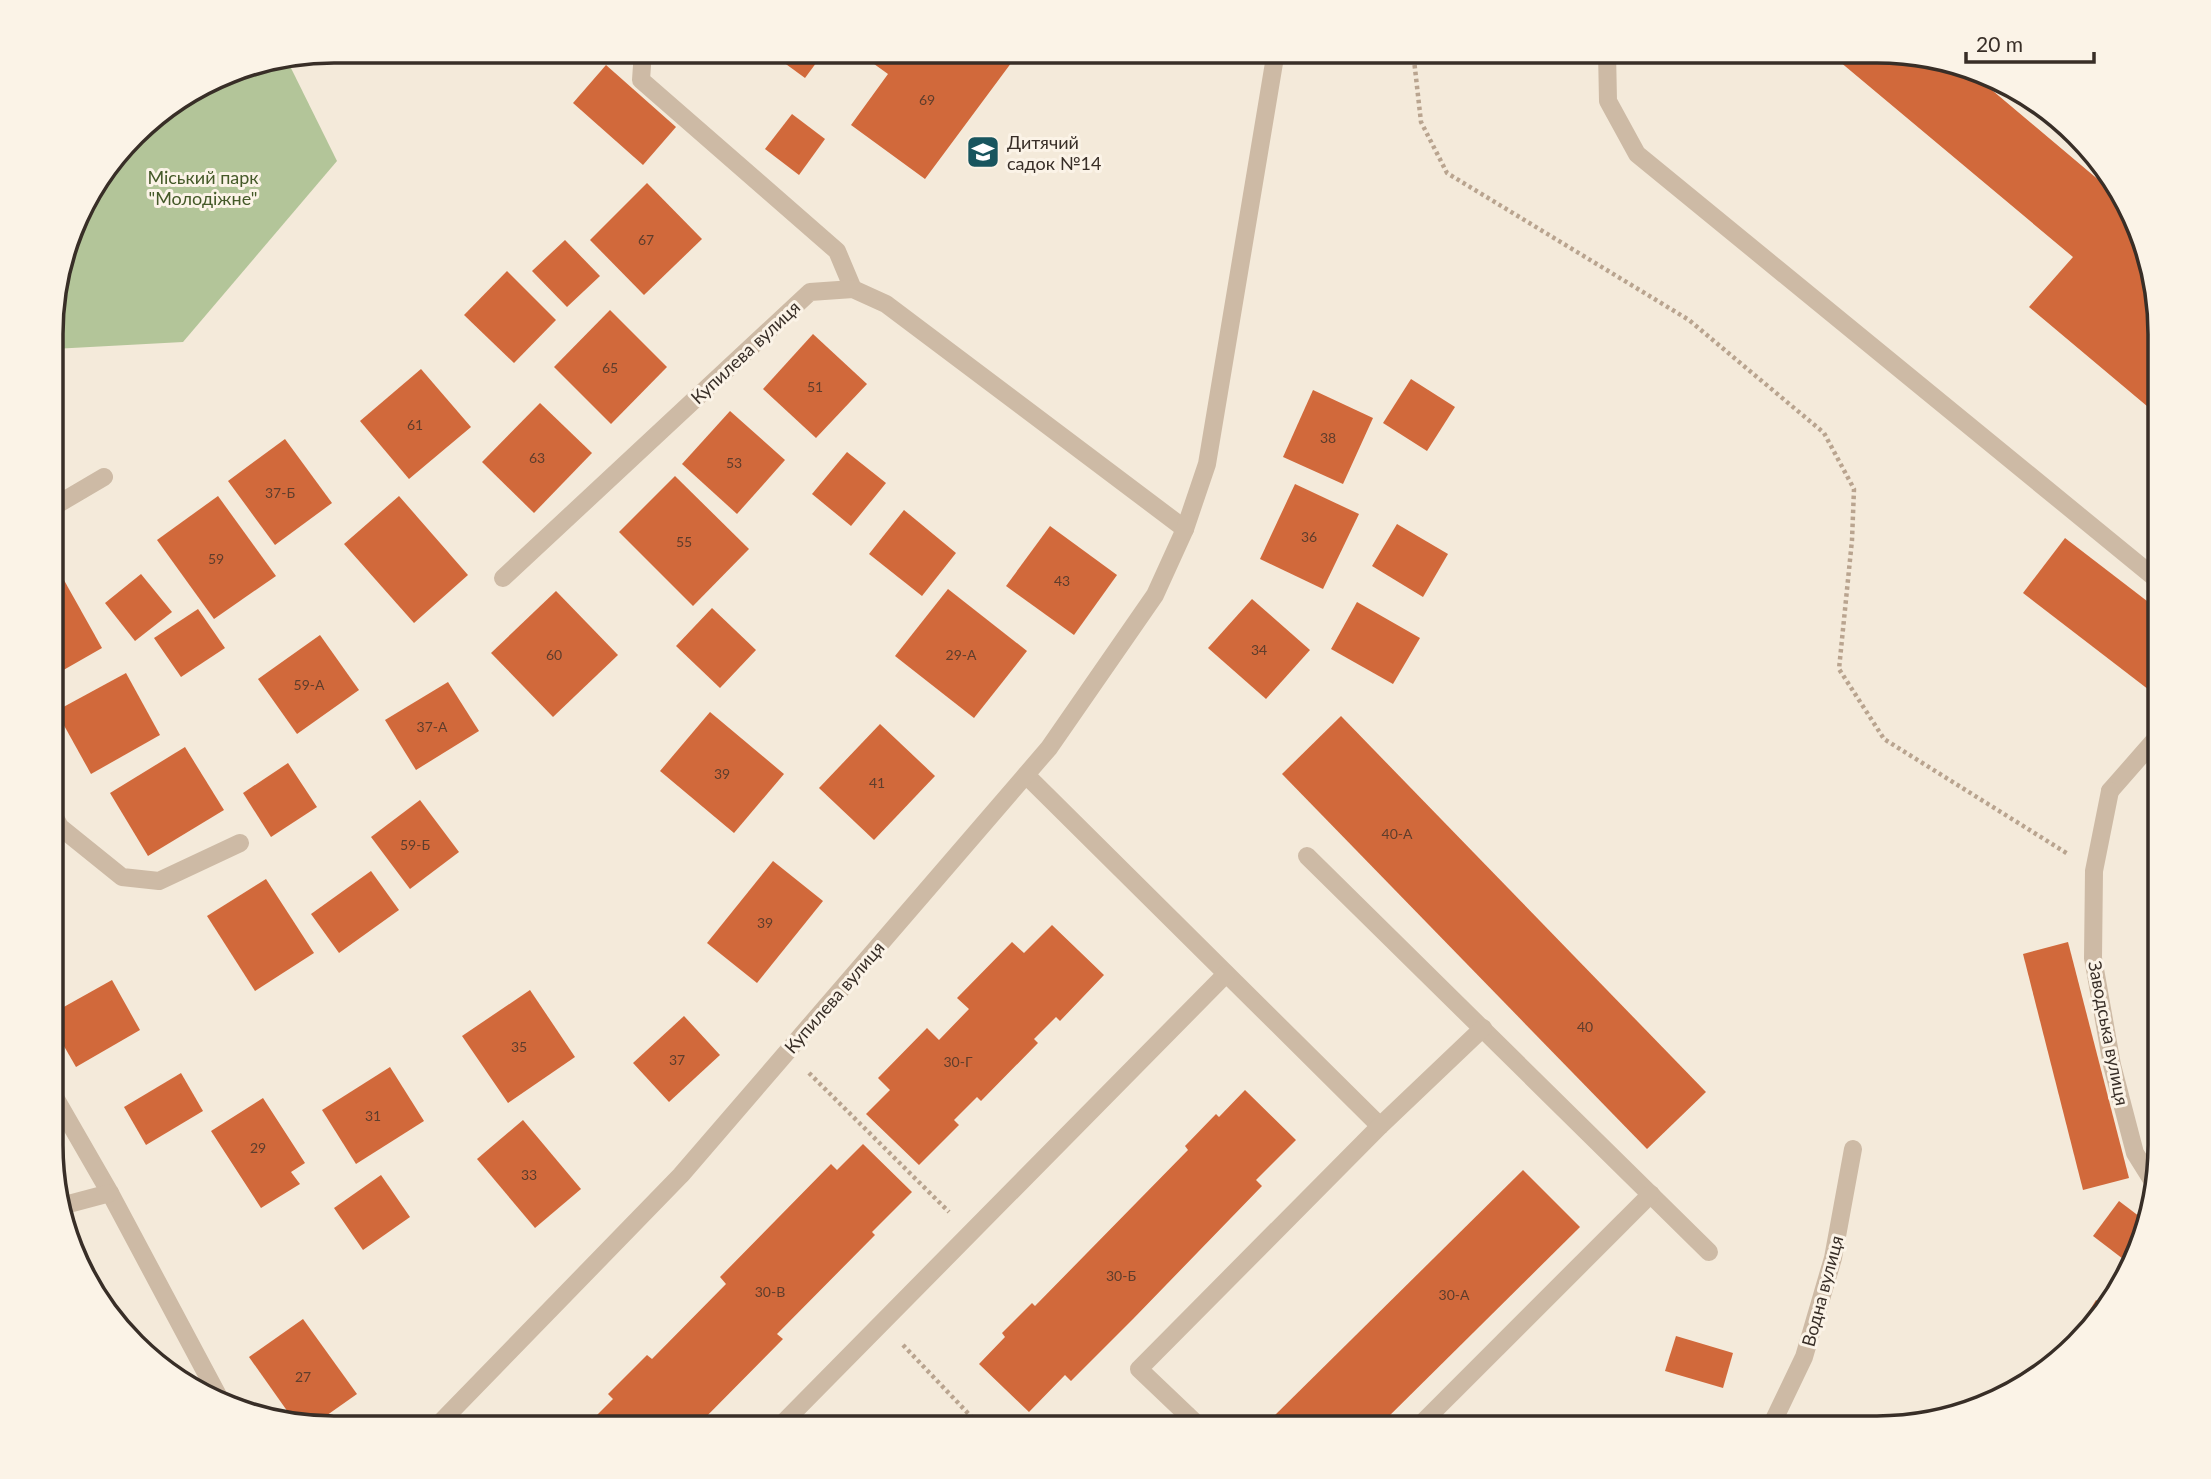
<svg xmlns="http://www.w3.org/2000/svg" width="2211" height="1479" font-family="Lato,sans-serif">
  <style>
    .green { fill: #b3c599 }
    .building { fill: #d1693b }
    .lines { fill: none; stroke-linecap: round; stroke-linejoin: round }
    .path { stroke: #b9a48f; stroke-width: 4.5; stroke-dasharray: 3.5 3.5; stroke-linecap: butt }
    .service { stroke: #cdbaa5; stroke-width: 18 }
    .minor { stroke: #cdbaa5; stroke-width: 18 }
    .labels { text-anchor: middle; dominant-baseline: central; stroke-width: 6; stroke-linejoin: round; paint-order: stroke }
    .number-label { font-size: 14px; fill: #5e3d2c }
    .poi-label { font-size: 18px; fill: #382e27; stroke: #fbf3e7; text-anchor: start }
    .park-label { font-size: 18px; fill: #445928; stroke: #fbf3e7 }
    .street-label { font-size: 18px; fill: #382e27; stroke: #fbf3e7 }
    .rim { fill: none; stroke: #382e27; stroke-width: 3.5 }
  </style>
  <rect width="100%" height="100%" fill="#f4eada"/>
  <path class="green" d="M287,60L337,161L183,342L53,349V297L80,208L147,121L226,72Z"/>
  <g class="building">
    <path d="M768,51H825L805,78Z"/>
    <path d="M856,51H1020L925,179L851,125L888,74Z"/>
    <path d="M1827,51H1878L1961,64L2126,203L2160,316V417L2029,307L2073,257Z"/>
    <path d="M606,65L676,127L643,165L573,103Z"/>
    <path d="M792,114L825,139L799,175L765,149Z"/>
    <path d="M647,183L702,239L644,295L590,240Z"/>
    <path d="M565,240L600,276L567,307L532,271Z"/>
    <path d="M507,271L556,320L514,363L464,315Z"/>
    <path d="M610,310L667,367L611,424L554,367Z"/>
    <path d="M813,334L867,384L816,438L763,389Z"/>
    <path d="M421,369L471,427L409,479L360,421Z"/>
    <path d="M1411,379L1455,407L1427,451L1383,423Z"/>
    <path d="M1313,390L1373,418L1343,484L1283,457Z"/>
    <path d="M540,403L592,453L534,513L482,462Z"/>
    <path d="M730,411L785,460L737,514L682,464Z"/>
    <path d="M285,439L332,503L275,545L228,481Z"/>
    <path d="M847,452L886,483L851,526L812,494Z"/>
    <path d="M675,476L749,549L693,606L619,532Z"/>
    <path d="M1295,484L1359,514L1323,589L1260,559Z"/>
    <path d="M218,496L276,576L214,619L157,540Z"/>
    <path d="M399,496L468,575L414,623L344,544Z"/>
    <path d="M904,510L956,553L922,596L869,554Z"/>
    <path d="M1397,524L1448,554L1423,597L1372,566Z"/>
    <path d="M1050,526L1117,575L1074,635L1006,586Z"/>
    <path d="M2065,538L2160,611V685L2153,693L2023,593Z"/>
    <path d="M60,573L102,648L53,676V577Z"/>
    <path d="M141,574L172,612L135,641L105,603Z"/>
    <path d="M948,589L1027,651L974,718L895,656Z"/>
    <path d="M556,591L618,655L553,717L491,653Z"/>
    <path d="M1252,599L1310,650L1266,699L1208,648Z"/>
    <path d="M1357,602L1420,638L1393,684L1331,649Z"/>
    <path d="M712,608L756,650L720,688L676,646Z"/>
    <path d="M198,609L225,648L181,677L154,638Z"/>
    <path d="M320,635L359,690L297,734L258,679Z"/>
    <path d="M126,673L160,735L91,774L56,711Z"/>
    <path d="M448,682L479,731L416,770L385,720Z"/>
    <path d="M710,712L784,774L734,833L660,771Z"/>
    <path d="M1341,716L1706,1092L1647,1149L1282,774Z"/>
    <path d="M880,724L935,776L874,840L819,788Z"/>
    <path d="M185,747L224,810L148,856L110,793Z"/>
    <path d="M288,763L317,807L271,837L243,793Z"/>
    <path d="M420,800L459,852L410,889L371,837Z"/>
    <path d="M773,861L823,901L757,983L707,943Z"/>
    <path d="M371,871L399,910L339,953L311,914Z"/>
    <path d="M266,879L314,953L255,991L207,916Z"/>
    <path d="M1052,925L1104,975L1060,1021L1056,1017L1034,1039L1038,1043L981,1101L977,1097L954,1120L959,1125L919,1165L866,1114L890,1090L878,1078L927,1028L939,1040L969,1009L957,998L1012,942L1024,953Z"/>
    <path d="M2068,942L2129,1178L2083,1190L2023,954Z"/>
    <path d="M112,980L140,1030L76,1067L53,1027V1013Z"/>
    <path d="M530,990L575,1057L508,1103L462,1036Z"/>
    <path d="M684,1016L720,1055L669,1102L633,1063Z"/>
    <path d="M390,1067L424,1121L356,1164L322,1110Z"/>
    <path d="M181,1073L203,1111L146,1145L124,1107Z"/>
    <path d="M1245,1090L1296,1140L1256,1180L1262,1186L1134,1318L1071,1381L1065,1375L1029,1412L979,1364L1005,1337L1002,1333L1032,1303L1035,1306L1188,1150L1185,1146L1216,1114L1219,1117Z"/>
    <path d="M263,1098L305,1163L291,1172L300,1184L261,1208L211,1131Z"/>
    <path d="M523,1120L581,1189L535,1228L477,1159Z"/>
    <path d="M863,1144L912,1192L872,1232L875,1235L777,1334L783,1339L695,1428H590L587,1425L613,1399L608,1394L647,1355L652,1359L726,1284L720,1277L831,1164L837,1170Z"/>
    <path d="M1523,1170L1580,1227L1477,1329L1377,1428H1262Z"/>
    <path d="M381,1175L410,1217L363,1250L334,1208Z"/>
    <path d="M2119,1201L2148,1223L2145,1236L2131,1265L2093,1236Z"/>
    <path d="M82,1250L107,1304L105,1305L89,1287L77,1252Z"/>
    <path d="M2096,1300L2108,1307L2070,1342Z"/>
    <path d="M303,1319L357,1394L313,1425L295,1422L249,1357Z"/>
    <path d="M1676,1336L1733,1353L1723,1388L1665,1371Z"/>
  </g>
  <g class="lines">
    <g class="path">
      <path d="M1413,51L1421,122L1447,173L1689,320L1824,433L1854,489L1852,540L1839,669L1884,739L2068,854"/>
      <path d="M809,1073L949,1212"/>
      <path d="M903,1345L982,1428"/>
    </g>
    <g class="service">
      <path d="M643,51L641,80L837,251L853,289"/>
      <path d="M1607,51L1608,101L1637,154L2160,582"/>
      <path d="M1026,775L1380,1126"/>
      <path d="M2110,791L2160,734"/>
      <path d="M53,814L60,827L122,877L159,881L240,843"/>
      <path d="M1307,856L1709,1252"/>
      <path d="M778,1428L1226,974"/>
      <path d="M1174,1428L1187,1415"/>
      <path d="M1201,1428L1139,1369L1380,1126L1483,1028"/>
      <path d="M1417,1428L1651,1194"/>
    </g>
    <g class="minor">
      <path d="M53,507L104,477"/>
      <path d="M503,578L810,292L853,289L886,304L1185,529"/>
      <path d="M2110,791L2094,871L2093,958L2112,1065L2135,1153L2155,1185"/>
      <path d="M53,1094L110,1193L222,1403"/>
      <path d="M61,1206L110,1193"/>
      <path d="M435,1428L681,1175L1049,748L1155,595L1185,529L1207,464L1276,51"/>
      <path d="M1770,1428L1804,1357L1833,1258L1853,1149"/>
    </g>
  </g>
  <defs>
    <symbol id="school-square" viewBox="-11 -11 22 22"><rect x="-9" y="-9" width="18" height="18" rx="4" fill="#18555e" stroke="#fbf3e7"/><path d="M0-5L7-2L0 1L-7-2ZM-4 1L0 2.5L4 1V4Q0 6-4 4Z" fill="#fff"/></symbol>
  </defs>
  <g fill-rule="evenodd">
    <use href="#school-square" x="964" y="133" width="38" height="38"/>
  </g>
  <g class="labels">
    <g class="number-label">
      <text x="927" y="99">69</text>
      <text x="646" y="239">67</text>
      <text x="610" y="367">65</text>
      <text x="815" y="386">51</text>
      <text x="415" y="424">61</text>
      <text x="1328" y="437">38</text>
      <text x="537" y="457">63</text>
      <text x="734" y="462">53</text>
      <text x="280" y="492">37-Б</text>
      <text x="1309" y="536">36</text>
      <text x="684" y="541">55</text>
      <text x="216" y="558">59</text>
      <text x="1062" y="580">43</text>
      <text x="1259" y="649">34</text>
      <text x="554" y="654">60</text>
      <text x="961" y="654">29-А</text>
      <text x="309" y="684">59-А</text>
      <text x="432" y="726">37-А</text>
      <text x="722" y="773">39</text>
      <text x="877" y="782">41</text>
      <text x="1397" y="833">40-А</text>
      <text x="415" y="844">59-Б</text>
      <text x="765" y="922">39</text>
      <text x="1585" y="1026">40</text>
      <text x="519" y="1046">35</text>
      <text x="677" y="1059">37</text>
      <text x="958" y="1061">30-Г</text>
      <text x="373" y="1115">31</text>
      <text x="258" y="1147">29</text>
      <text x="529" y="1174">33</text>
      <text x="1121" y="1275">30-Б</text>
      <text x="770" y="1291">30-В</text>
      <text x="1454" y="1294">30-А</text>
      <text x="303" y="1376">27</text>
    </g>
    <g class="poi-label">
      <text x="1007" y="142">Дитячий<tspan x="1007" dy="21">садок №14</tspan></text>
    </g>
    <g class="park-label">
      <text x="203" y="177">Міський парк<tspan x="203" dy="21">"Молодіжне"</tspan></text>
    </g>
    <g class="street-label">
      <text transform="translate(745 352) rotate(-43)">Купилева вулиця</text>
      <text transform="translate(834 997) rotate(-49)">Купилева вулиця</text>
      <text transform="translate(2109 1033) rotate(79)">Заводська вулиця</text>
      <text transform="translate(1822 1291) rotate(-75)">Водна вулиця</text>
    </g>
  </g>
  <path d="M0 0H2211V1479H0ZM334 63H1877A271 271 0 0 1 2148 334V1145A271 271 0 0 1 1877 1416H334A271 271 0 0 1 63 1145V334A271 271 0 0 1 334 63Z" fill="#fbf3e7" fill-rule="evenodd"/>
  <path class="rim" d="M334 63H1877A271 271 0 0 1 2148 334V1145A271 271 0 0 1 1877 1416H334A271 271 0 0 1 63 1145V334A271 271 0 0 1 334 63Z"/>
  <path d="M1966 52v10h128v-10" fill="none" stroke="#382e27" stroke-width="3.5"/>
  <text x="1976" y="52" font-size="21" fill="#382e27" stroke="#fbf3e7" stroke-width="5" paint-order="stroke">20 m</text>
</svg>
